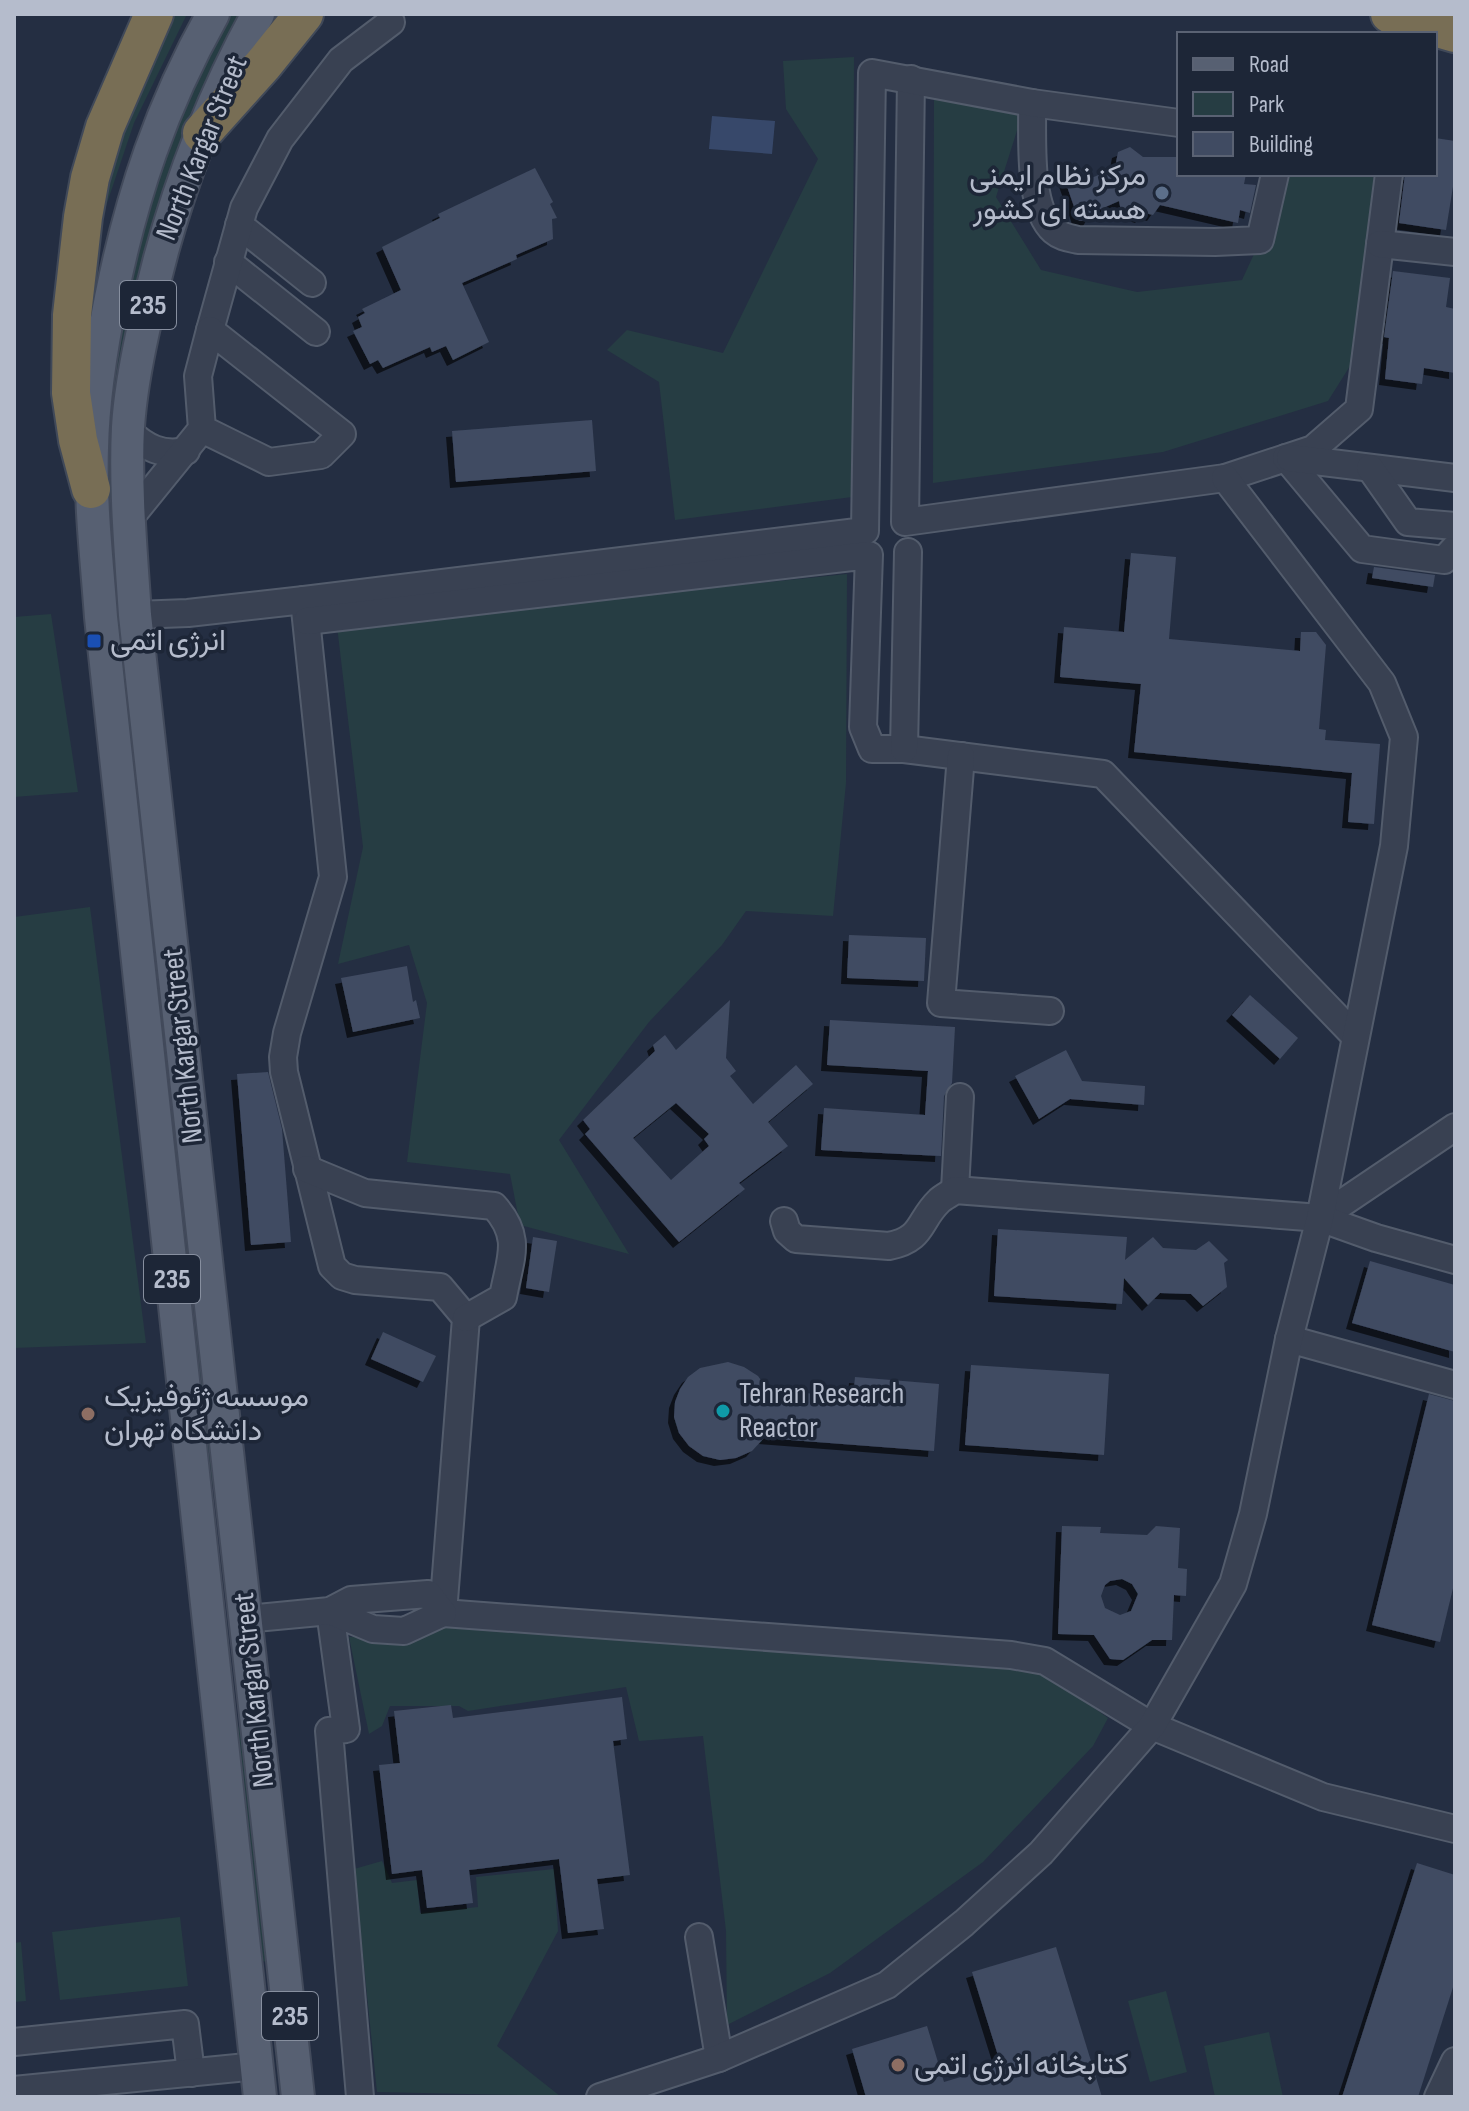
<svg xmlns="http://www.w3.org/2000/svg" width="1469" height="2111" font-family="'Sofia Sans Condensed',Vazirmatn,sans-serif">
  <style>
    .green { fill: #263d43 }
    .water { fill: #37486a }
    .building { fill: #404b62; fill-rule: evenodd; filter: url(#shadow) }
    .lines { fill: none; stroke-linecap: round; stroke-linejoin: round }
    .minor-casing { stroke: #535c6c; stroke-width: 30 }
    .major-casing { stroke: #424a5b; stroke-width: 36 }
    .highway-casing { stroke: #404959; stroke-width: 42 }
    .minor { stroke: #394152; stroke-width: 26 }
    .major { stroke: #576072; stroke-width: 32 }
    .highway { stroke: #786e55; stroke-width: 38 }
    .service-dot { fill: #5c6f8a; stroke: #1d2637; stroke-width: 3 }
    .transit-dot { fill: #1a4fb4; stroke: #1d2637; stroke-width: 3 }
    .culture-dot { fill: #0f9aa8; stroke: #1d2637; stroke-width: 3 }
    .education-dot { fill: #8d6e63; stroke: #1d2637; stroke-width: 3 }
    .labels { text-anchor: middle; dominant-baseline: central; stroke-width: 7; stroke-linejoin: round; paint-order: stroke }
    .shield { fill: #1d2637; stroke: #878f9f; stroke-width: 2 }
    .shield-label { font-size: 28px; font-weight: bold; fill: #b5bccc }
    .street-label { font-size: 30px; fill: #b5bccc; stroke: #1d2637 }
    .poi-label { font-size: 30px; fill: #b5bccc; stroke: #1d2637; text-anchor: start }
  </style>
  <defs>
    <filter id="shadow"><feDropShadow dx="-6" dy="6" stdDeviation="0" flood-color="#0009"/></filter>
  </defs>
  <rect width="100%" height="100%" fill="#242e42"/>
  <g class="green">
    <path d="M163,14H187L134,123L99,227L90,228Z"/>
    <path d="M230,14H245L130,328L145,825L127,755L104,522L108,387L143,211L200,67Z"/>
    <path d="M854,57L852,497L675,520L659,382L607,350L627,330L723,353L818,159L786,109L783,61Z"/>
    <path d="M934,93L1022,115L996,197L1041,270L1137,292L1242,280L1291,174H1374L1355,358L1328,401L1163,452L933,483Z"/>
    <path d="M847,574L846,783L833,916L746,911L722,945L649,1022L559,1140L629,1254L520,1225L510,1174L407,1162L427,1003L409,945L338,964L363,847L337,626Z"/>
    <path d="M51,614L78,792L14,797V617Z"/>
    <path d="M90,907L146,1343L14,1348V917Z"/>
    <path d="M171,993L220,1515L209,1470L157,994Z"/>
    <path d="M443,1618L1045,1672L1108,1718L1093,1746L983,1862L830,1973L727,2025L726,1931L703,1736L639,1741L626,1687L468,1711L459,1706H390L382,1726L369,1734L349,1637L419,1638Z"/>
    <path d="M235,1717L247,1750L270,1955L265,1962L257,1957L231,1721Z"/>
    <path d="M382,1861L392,1883L417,1880L420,1913L478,1907L476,1877L554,1869L558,1931L497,2046L560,2096L377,2092L354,1869Z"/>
    <path d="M180,1917L188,1986L60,2000L52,1932Z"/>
    <path d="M21,1942L26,2001L14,2002V1943Z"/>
    <path d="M1166,1991L1187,2072L1150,2082L1128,2001Z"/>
    <path d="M1269,2032L1283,2097H1215L1204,2046Z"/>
  </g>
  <path class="water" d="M712,116L775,121L772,154L709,149Z"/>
  <g class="building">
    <path d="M1435,138L1455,141V174L1446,230L1399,223L1405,174H1435Z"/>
    <path d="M1130,147L1143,157H1179V174H1246L1244,184L1256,185L1250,213L1240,210L1238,223L1160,205L1153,215L1145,213L1141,217L1121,211L1119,201L1094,212L1089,220L1079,221L1062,172L1082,182L1115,168L1118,152Z"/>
    <path d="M535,168L553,202L550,204L557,218L552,219L553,239L516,255L517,259L462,283L489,342L453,360L446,346L432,352L430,347L383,368L378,360L370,364L353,331L362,327L358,317L365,313L362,309L401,290L382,247L440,218L438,214Z"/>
    <path d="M1393,271L1450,278L1446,307L1455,309V373L1424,368L1422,384L1385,379L1389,338L1384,337Z"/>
    <path d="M592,420L596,471L456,482L452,431Z"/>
    <path d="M1131,553L1176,557L1169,639L1300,651L1301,632H1316L1326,645L1319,729L1326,730L1325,740L1380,744L1374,824L1348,822L1352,773L1134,752L1141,684L1060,677L1064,627L1124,632Z"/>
    <path d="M1374,567L1435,575L1433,587L1372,578Z"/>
    <path d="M849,935L926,938L924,981L847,978Z"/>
    <path d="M407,966L413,1002L416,1000L420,1018L353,1032L341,978Z"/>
    <path d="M1250,995L1298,1038L1280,1059L1232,1015Z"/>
    <path d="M730,1000L726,1058L736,1071L730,1076L753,1104L796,1065L813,1084L768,1122L788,1146L739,1183L745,1189L679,1242L585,1134L590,1129L583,1120L655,1051L653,1045L665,1035L676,1050ZM676,1103L709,1134L704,1139L709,1146L671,1180L633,1138Z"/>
    <path d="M830,1020L955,1027L952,1083L944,1096L941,1156L821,1150L824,1108L925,1115L928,1071L827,1065Z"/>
    <path d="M1066,1050L1082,1081L1145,1086L1144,1105L1070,1099L1039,1119L1015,1076Z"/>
    <path d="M268,1072L282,1129L291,1242L251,1245L237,1074Z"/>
    <path d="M998,1229L1127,1237L1125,1260L1153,1237L1163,1248L1196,1250L1209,1241L1228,1260L1224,1263L1227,1287L1203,1306L1191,1294L1160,1293L1148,1305L1124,1278L1122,1304L994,1296Z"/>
    <path d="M533,1237L557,1241L549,1292L526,1288Z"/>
    <path d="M1370,1261L1455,1285V1352L1352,1323Z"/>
    <path d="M383,1332L436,1356L423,1382L371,1359Z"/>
    <path d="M728,1362L744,1367L758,1376L768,1390L853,1397L855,1377L939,1384L934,1451L764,1438L752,1451L736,1458L720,1460L703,1456L689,1446L679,1433L674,1417L675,1402L680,1389L688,1377L700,1368Z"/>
    <path d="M971,1365L1109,1374L1104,1455L965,1445Z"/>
    <path d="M1429,1394L1455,1401V1580L1440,1642L1372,1625Z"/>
    <path d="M1062,1526L1101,1527L1100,1533L1147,1535L1156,1526L1180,1528L1178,1568L1187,1569L1186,1596L1174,1595L1172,1640H1152L1123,1660L1110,1659L1094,1635L1058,1634ZM1122,1579L1132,1584L1138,1594L1131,1611L1120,1615L1105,1608L1101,1596L1105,1585L1110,1581Z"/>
    <path d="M622,1697L627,1739L613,1741L630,1875L597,1879L604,1929L568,1933L559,1859L469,1870L473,1903L427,1908L422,1870L392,1874L379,1765L400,1763L394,1711L451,1705L453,1718Z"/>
    <path d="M1417,1863L1455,1875V1981L1418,2097H1342Z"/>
    <path d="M1056,1947L1102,2097H866L852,2049L927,2026L944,2082L1001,2065L972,1972Z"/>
  </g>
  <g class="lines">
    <defs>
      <g id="minor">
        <path d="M911,79L905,522L1225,478L1313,449L1359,409L1389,174"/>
        <path d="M1032,103C1033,137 1027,207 1054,231C1061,237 1070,238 1078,240L1215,242L1260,240L1275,174"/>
        <path d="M239,225L312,283"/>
        <path d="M1380,244L1455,252"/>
        <path d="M228,262L316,332"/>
        <path d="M210,330L244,208L280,139L341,60L391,22"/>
        <path d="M128,431C146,448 162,456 186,451"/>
        <path d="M1286,458L1362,549L1444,560L1455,548"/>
        <path d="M1290,458L1455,478"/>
        <path d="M1370,468L1408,522L1455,526"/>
        <path d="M129,519L202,429L269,462L321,455L342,434L210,330L198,376L202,429"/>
        <path d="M304,600L333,877L287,1033L283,1057L284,1072L332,1266L342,1276L355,1280L440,1287L466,1318L443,1613L1011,1655L1045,1661L1152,1726L1323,1797L1455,1829"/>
        <path d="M135,615L188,613L304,600L865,531L872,73L1032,103L1179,123"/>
        <path d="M307,621L869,555L863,727L872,749H904L1103,774L1355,1036"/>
        <path d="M904,749L908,552"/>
        <path d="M961,756L941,1003L1050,1011"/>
        <path d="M307,1169L365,1193L494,1206C523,1238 510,1258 503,1297L466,1318"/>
        <path d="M955,1190L960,1097"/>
        <path d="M1320,1218L1455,1127"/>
        <path d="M784,1221L787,1231L796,1239L889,1246C924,1239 918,1221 939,1201C943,1197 950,1194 955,1190L1320,1218L1376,1238L1455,1260"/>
        <path d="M1289,1339L1455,1385"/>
        <path d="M330,1611L346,1729L329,1731L360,2097"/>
        <path d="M246,1619L330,1611L351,1600L428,1594L443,1613L404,1631L373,1629L330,1611"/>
        <path d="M699,1937L719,2058"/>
        <path d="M14,2042L185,2024L191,2073"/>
        <path d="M14,2090L257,2066"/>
        <path d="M600,2097L719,2058L887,1985L964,1923L1041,1853L1152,1726L1233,1584L1253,1514L1289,1339L1320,1218L1394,846L1404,737L1382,683L1225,478"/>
        <path d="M1438,2097L1455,2061"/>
      </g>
      <g id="major">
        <path d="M213,14C161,107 132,194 111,298C101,348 93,397 92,448C90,504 97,561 101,617L260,2097"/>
        <path d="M258,14C204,113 165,221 143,331C136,363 130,395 128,427C125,489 131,553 135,615L298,2097"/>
      </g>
      <g id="highway">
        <path d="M1390,14L1455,33"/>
        <path d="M202,133L263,65L304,14"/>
        <path d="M91,489L78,440L71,393L72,315L83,217L90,178L105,127L154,14"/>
      </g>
    </defs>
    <use href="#minor" class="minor-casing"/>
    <use href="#major" class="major-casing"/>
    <use href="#highway" class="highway-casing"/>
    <use href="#minor" class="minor"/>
    <use href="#major" class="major"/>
    <use href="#highway" class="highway"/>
  </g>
  <circle class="service-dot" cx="1162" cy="193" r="8"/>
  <rect class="transit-dot" x="86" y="633" width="16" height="16" rx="4"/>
  <circle class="culture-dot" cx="723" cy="1411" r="8"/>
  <g class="education-dot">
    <circle cx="88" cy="1414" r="8"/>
    <circle cx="898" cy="2065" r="8"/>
  </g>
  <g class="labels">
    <g class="shield">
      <rect x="120" y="281" width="56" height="48" rx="6"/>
      <rect x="144" y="1255" width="56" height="48" rx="6"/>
      <rect x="262" y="1992" width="56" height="48" rx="6"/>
    </g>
    <g class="shield-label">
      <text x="148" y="305">235</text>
      <text x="172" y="1279">235</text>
      <text x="290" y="2016">235</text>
    </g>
    <g class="street-label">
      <text transform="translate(202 148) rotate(-68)">North Kargar Street</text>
      <text transform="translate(183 1046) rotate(-96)">North Kargar Street</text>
      <text transform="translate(254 1690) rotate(-96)">North Kargar Street</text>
    </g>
    <g class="poi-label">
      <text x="1146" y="176" text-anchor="end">مرکز نظام ایمنی<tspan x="1146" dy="34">هسته ای کشور</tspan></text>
      <text x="110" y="641">انرژی اتمی</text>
      <text x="739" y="1394">Tehran Research<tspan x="739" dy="34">Reactor</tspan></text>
      <text x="104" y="1397">موسسه ژئوفیزیک<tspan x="104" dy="34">دانشگاه تهران</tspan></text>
      <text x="914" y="2065">کتابخانه انرژی اتمی</text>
    </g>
  </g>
  <rect width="1469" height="2111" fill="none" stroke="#b5bccc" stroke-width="32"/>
  <rect x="1177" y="32" width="260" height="144" fill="#1d2637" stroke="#5a6273" stroke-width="2"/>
  <rect x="1193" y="58" width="40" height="12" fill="#576072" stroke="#5a6273" stroke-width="2"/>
  <text x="1249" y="72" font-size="24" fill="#b5bccc">Road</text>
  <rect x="1193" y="92" width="40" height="24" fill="#263d43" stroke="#5a6273" stroke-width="2"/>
  <text x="1249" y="112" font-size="24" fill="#b5bccc">Park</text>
  <rect x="1193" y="132" width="40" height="24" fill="#404b62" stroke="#5a6273" stroke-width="2"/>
  <text x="1249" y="152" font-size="24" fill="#b5bccc">Building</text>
</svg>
